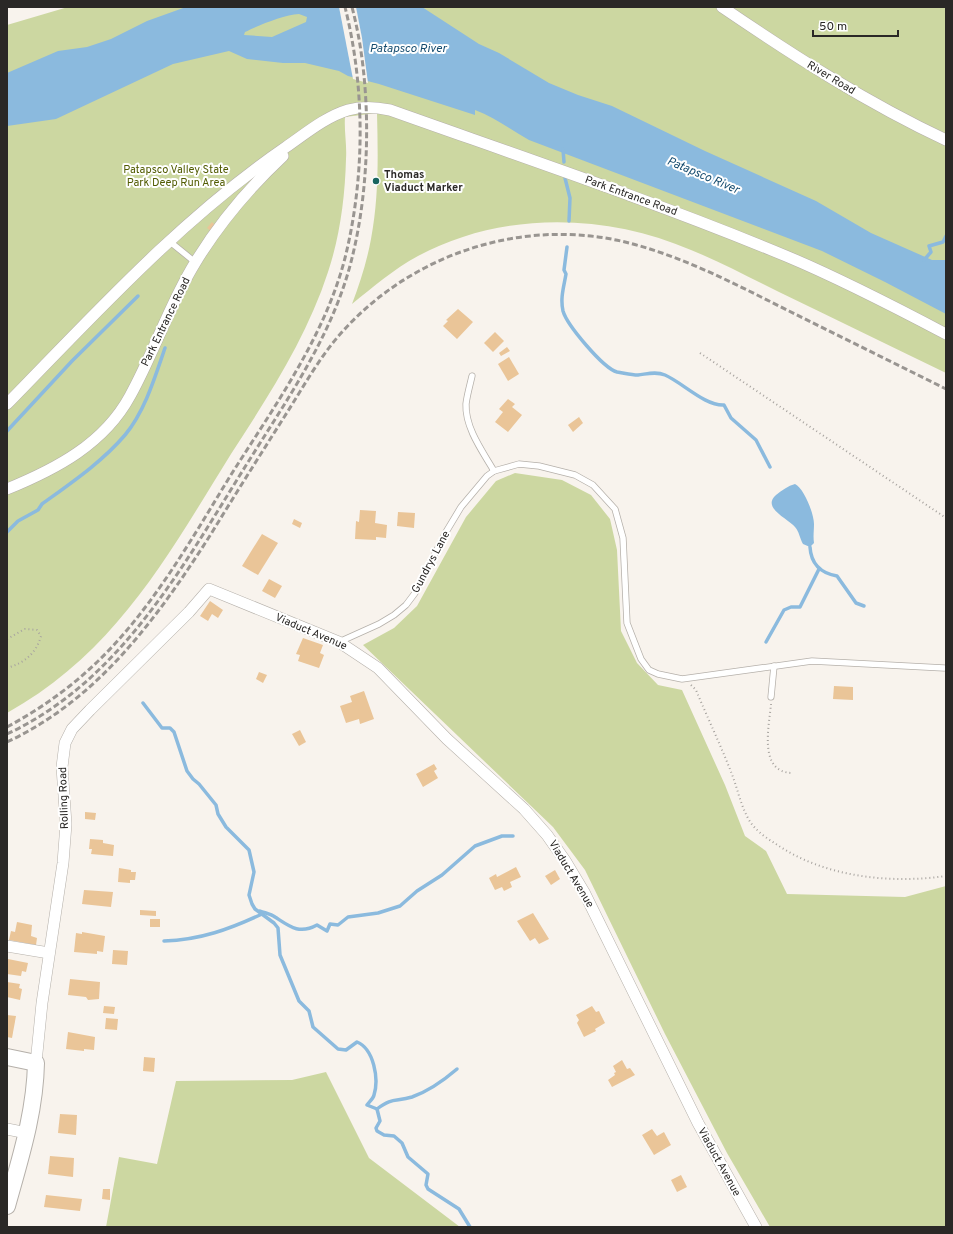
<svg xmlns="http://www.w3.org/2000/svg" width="953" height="1234" font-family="Overpass,sans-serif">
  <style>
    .green { fill: #ccd7a1 }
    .water { fill: #8bbade; fill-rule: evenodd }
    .pier { fill: #f8f3ed }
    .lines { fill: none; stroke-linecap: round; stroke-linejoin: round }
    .stream { stroke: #8bbade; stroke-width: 3.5 }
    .building { fill: #eac598 }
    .lane-casing { stroke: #b5b0aa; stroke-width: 7 }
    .street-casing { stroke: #b5b0aa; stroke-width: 12 }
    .secondary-casing { stroke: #b5b0aa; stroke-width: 18 }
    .path { stroke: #a7a39f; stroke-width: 2; stroke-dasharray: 1 3; stroke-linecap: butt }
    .lane { stroke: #fff; stroke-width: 5.5 }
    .street { stroke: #fff; stroke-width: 11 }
    .secondary { stroke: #fff; stroke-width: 16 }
    .rail { stroke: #999591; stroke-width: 3; stroke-dasharray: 6 3; stroke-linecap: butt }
    .poi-dot { fill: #18655f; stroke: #fff; stroke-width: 1.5 }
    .labels { text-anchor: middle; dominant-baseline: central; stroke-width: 4; stroke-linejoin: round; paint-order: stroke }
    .street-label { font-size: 11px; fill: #2a2826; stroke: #fff }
    .park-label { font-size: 11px; fill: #515b01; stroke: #fff }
    .poi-label { font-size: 11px; font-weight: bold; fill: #2a2826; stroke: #fff; text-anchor: start }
    .water-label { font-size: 12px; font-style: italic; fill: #154c6f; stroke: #fff }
  </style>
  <rect width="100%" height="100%" fill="#f8f3ed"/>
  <g class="green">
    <path d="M68,7H946V373C890,346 835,319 779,292C750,278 721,262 691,250C605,213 502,211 418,256C394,269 373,287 352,304C360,283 367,261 371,239C379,197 378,155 377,113L345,117C344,131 347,145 346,159C345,197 340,236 328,272C307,337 268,397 231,454C167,557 116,652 7,713V25Z"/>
    <path d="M515,473L562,480L591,495L610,519L617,550L621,631L637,663L658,685L682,690L725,785L745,836L766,851L787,894L905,897L946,886V1227H770L727,1153L665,1034L585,870L553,827L363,645L394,628L417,606L466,517L496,481Z"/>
    <path d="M326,1072L369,1158L460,1227H106L119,1157L157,1164L176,1081L292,1080Z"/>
  </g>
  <g class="water">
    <path d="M186,7H422L479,44L499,53L549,83L578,95L612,106L705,151L816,201L871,233L932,260H946V314L885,282L822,251L529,140C511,130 494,117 475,110V115L379,84L348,76L339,71L305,63H283L247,59L229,51L173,64L56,119L7,126V73L58,51L87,47L111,39L147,21ZM299,14L307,17L306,22L272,37L244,35L245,32C259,25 284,15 299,14Z"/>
    <path d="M795,484C804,488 814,514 814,524C814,531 813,536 814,543L810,547L803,544C800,539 799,531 795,527C789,519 761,508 776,495C782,490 788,486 795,484Z"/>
  </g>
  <path class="pier" d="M339,7H356L362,38L368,83L353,79Z"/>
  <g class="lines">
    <g class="stream">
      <path d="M563,149L564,162"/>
      <path d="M565,178L570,198L569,221"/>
      <path d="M567,247L564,270L566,274C564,286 560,298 563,311C567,325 603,368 617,372C624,373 631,375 638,375C647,374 656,371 665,375C683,383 705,406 724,405L731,418L756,440L770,467"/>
      <path d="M924,260L931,252L929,246L943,242L946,236"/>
      <path d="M7,431L72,361L138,296"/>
      <path d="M7,532L18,521L38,510L42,504C71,483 102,462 125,435C145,411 155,377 165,348"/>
      <path d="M810,547C811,564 820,573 837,576L856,603L864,606"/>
      <path d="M766,642L784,610L791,607H800L819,569"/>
      <path d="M143,703L162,728H170L174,732L187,771L193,779L199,784L216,805L218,814L226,827L249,850L254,872L249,895L252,904L255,909L274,923L278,928L280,955L299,1001L309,1011L313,1027L338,1049L346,1050L357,1042C374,1049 379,1079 374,1095C373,1099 369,1102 367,1105L377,1109"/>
      <path d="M260,911C265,913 271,914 275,917C289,926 299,935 317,925L327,931L330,924L338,925L348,917L378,913L400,906L417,891L442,875L475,846L502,836H513"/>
      <path d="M164,941C200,940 230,929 262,914"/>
      <path d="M377,1109L380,1121L376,1128L377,1131L384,1135L394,1136L402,1143L408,1157L428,1174L426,1185L428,1189L459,1209L470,1227"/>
      <path d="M377,1109C392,1097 396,1102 412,1097C429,1091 443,1081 457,1069"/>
    </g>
  </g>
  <g class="building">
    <path d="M212,222L215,225L211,231L207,228Z"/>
    <path d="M458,309L473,322L457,339L443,326L448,321L446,320Z"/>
    <path d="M495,332L504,341L493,352L484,343Z"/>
    <path d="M507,347L510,351L501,356L499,353Z"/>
    <path d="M509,357L519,374L508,381L498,364Z"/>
    <path d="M508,399L515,404L512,407L522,415L508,432L495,422L503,412L499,409Z"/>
    <path d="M579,417L583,423L573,432L568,425Z"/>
    <path d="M360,510L376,511L375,523L387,525L386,538L376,537V540L355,539L356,521L359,522Z"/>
    <path d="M398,512L415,513L414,528L397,526Z"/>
    <path d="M294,519L302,523L300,528L292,524Z"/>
    <path d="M262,534L278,543L258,575L242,566Z"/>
    <path d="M269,579L282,586L275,598L262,591Z"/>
    <path d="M210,601L223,610L218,618L212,614L208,621L200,616Z"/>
    <path d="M303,638L323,645L320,653L324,655L319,668L298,661L300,655L296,654Z"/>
    <path d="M259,672L267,675L263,683L256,679Z"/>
    <path d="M834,686L853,687V700L833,699Z"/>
    <path d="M364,691L374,719L360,724L359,719L346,723L340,706L352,702L350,696Z"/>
    <path d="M300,730L306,742L299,746L292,734Z"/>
    <path d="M434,764L437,769L434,771L438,778L423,787L416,774Z"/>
    <path d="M85,812L96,813L95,820L85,819Z"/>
    <path d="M90,839L103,840V843L114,845L113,856L91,854L92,849H89Z"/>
    <path d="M516,867L521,877L510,882L512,887L504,891L502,887L495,890L489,878L496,874L497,877Z"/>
    <path d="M119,868L131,870V872H136L135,880H130V883L118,882Z"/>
    <path d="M555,870L560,879L551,885L545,876Z"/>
    <path d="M84,890L113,892L111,907L82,904Z"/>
    <path d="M140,910L156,911V916L140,915Z"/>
    <path d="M533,913L549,939L539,944L535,938L530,941L517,921Z"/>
    <rect x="150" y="919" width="10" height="8"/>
    <path d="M17,922L32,925L31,936L37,938L36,945L9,940L11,931L15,932Z"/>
    <path d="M82,932L105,936L103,952L97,951V954L74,952L76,933L82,934Z"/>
    <path d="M113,950L128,951L127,965L112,964Z"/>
    <path d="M8,959L28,963L26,972L22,971L21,976L7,974Z"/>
    <path d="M70,979L100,982L99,999L88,1000L86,997L68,995Z"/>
    <path d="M7,982L20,984L19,988L22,989L20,1000L7,997Z"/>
    <path d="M104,1006L115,1007L114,1014L103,1013Z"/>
    <path d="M592,1006L596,1012L599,1011L605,1023L595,1029L596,1031L584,1037L577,1023L579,1020L576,1015Z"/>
    <path d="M7,1015L16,1016L12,1038L7,1037Z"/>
    <path d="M106,1018L118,1019L117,1030L105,1029Z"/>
    <path d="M68,1032L95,1037L94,1050L84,1049V1051L66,1049Z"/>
    <path d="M144,1057L155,1058L154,1072L143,1071Z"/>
    <path d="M622,1060L627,1069L630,1068L635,1075L612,1087L608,1080L615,1075L614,1073L616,1072L613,1066Z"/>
    <path d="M60,1114L77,1115L76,1135L58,1133Z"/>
    <path d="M652,1129L657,1136L664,1132L671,1145L654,1155L642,1135Z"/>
    <path d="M50,1156L74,1158L73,1177L48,1174Z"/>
    <path d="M681,1175L687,1187L677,1192L671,1180Z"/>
    <path d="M103,1189H110V1200L102,1199Z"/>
    <path d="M46,1195L82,1199L80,1211L44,1207Z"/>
  </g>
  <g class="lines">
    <defs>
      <g id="lane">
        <path d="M169,241L195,262"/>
        <path d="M472,376C470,385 467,395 466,404C465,428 483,452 494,471"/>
        <path d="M339,642L379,624L394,615L406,605L415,593L446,532L461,507L487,476L494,471L519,464L539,466L575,475L593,485L615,509L623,538L627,623L641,659L649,670L658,674L682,679L812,661L944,668"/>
        <path d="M771,697L774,666"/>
      </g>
      <g id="street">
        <path d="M722,7C794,56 867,103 946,140"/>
        <path d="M7,404C95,314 181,219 286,147C305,134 325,117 348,110C362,106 375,107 390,110C522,157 656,202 786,256C841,279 893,306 946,334"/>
        <path d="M7,489C56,469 104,444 130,396C154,353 169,305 195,263C218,225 251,186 283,156"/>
        <path d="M7,946L49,953"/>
        <path d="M36,1063L42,1003L63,863L66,824L62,767L65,743L72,729L90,710L189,612L209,589L339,642L378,668L447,739L524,809L547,835L566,862L584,892L698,1123L756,1227"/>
        <path d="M7,1129L27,1133"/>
      </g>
      <path id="secondary" d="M7,1057L36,1063C35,1113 20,1159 7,1206"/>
    </defs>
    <use href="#lane" class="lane-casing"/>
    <use href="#street" class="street-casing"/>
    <use href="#secondary" class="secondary-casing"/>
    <g class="path">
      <path d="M700,353L946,518"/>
      <path d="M7,639L25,629L37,630L41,636C36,654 24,663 7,668"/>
      <path d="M691,685L696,690C708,719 722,748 733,777C738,791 741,806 749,820C755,830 766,838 776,844C824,877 889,884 946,876"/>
      <path d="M771,704C769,727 758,773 793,773"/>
    </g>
    <use href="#lane" class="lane"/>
    <use href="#street" class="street"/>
    <use href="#secondary" class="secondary"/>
    <g class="rail">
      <path d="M7,727C46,706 81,680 111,648C158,598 193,537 229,478C273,408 326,336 346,254C365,174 365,87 345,7"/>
      <path d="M7,734C123,680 185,562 250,459C290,395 334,332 352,258C371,182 372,83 352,7"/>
      <path d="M7,742C99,699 158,617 211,534C236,493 262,452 288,411C305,384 321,355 343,331C416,250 533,214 640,246C692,261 741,287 789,311C841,337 894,363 946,389"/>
    </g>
  </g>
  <circle class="poi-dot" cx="376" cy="181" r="4"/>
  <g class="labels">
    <g class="street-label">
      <text transform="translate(831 78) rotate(31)">River Road</text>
      <text transform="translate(631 196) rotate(20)">Park Entrance Road</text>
      <text transform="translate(166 322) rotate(-64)">Park Entrance Road</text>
      <text transform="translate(431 562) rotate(-62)">Gundrys Lane</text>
      <text transform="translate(311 632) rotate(23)">Viaduct Avenue</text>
      <text transform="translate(64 798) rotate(-92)">Rolling Road</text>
      <text transform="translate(571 874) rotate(59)">Viaduct Avenue</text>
      <text transform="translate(719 1162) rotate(61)">Viaduct Avenue</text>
    </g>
    <g class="park-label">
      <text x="176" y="170">Patapsco Valley State<tspan x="176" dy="13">Park Deep Run Area</tspan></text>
    </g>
    <g class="poi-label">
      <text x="384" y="175">Thomas<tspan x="384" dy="13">Viaduct Marker</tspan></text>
    </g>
    <g class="water-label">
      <text x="408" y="49">Patapsco River</text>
      <text transform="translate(703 176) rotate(23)">Patapsco River</text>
    </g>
  </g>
  <rect width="953" height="1234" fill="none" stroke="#2a2826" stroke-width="16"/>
  <path d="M813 30v6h85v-6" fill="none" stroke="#2a2826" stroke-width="2"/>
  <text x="819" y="30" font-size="12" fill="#2a2826" stroke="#ffffff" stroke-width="3" paint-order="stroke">50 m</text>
</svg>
